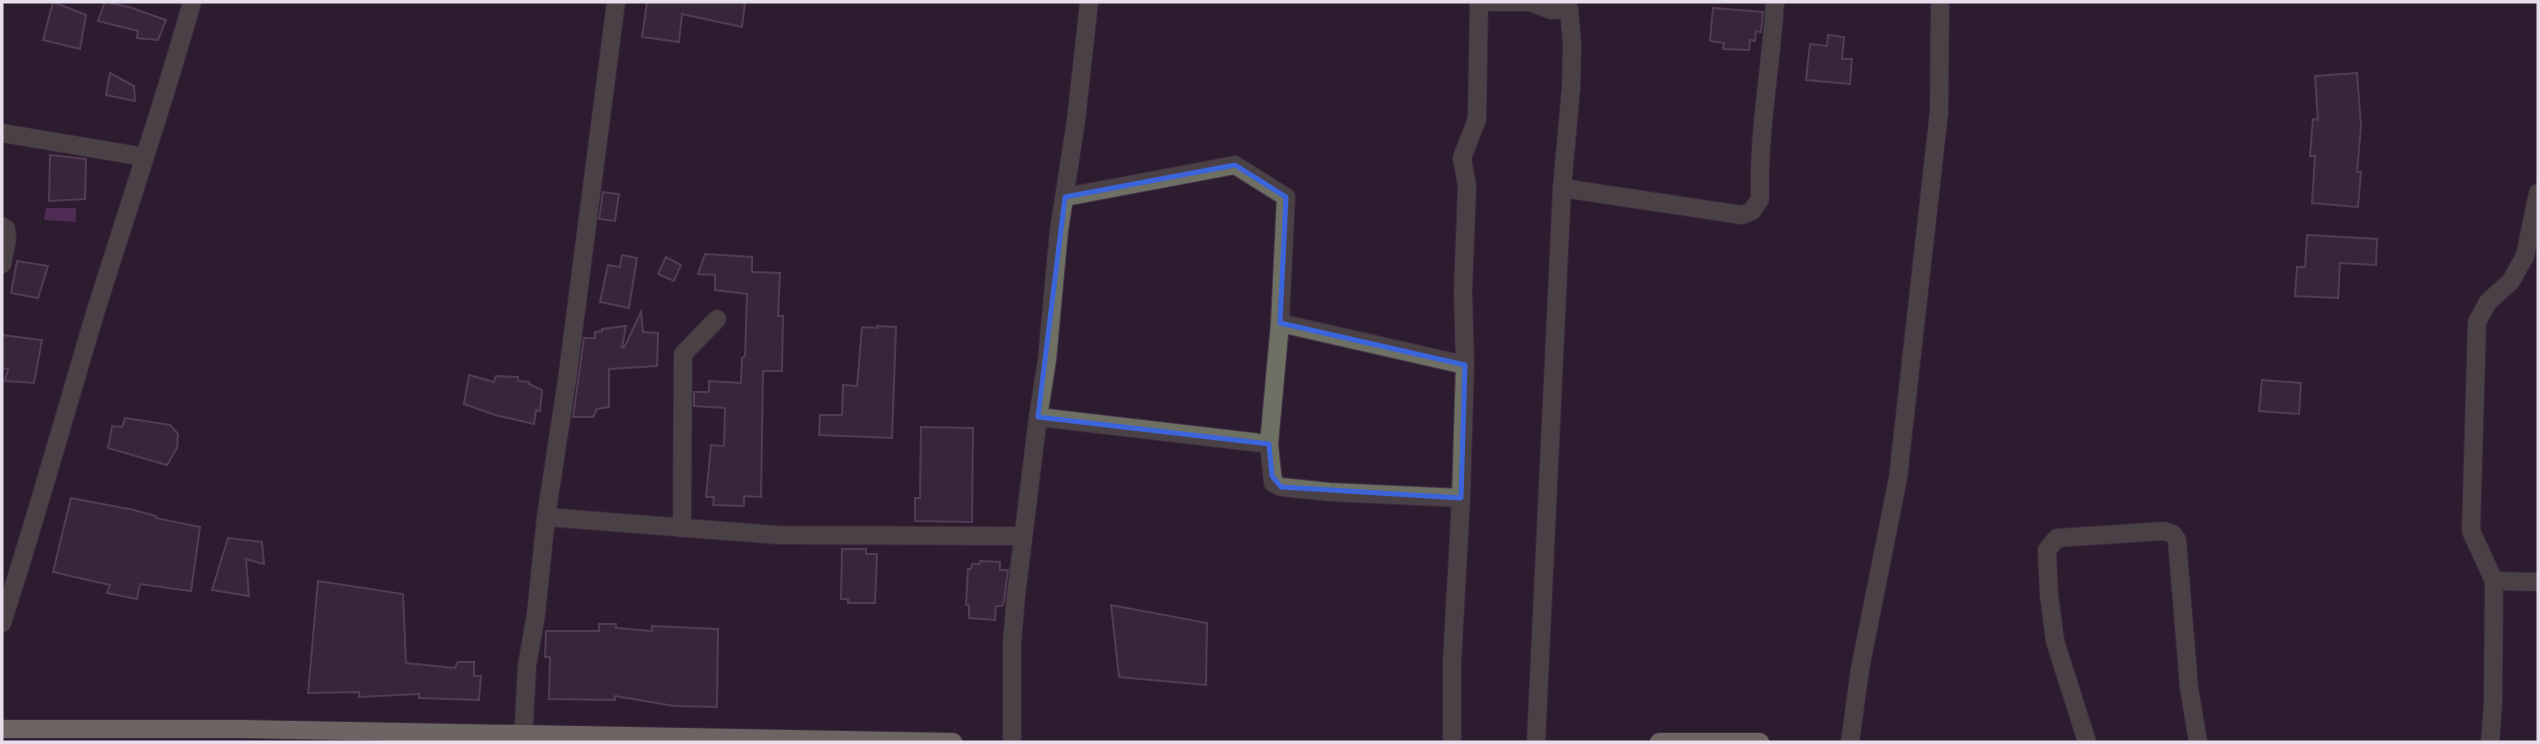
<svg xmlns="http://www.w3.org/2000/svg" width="2540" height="744" font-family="'DM Sans',sans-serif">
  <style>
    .water { fill: #794081 }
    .building { fill: #433146; stroke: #7c677f; stroke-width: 2 }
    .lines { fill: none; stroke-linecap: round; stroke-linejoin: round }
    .minor-casing { stroke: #47374a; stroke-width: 20 }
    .major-casing { stroke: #47374a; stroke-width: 20 }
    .minor { stroke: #6d7063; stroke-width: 18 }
    .major { stroke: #b9bea3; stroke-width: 18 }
    .marked { fill: none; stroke: #3c64db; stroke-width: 5; stroke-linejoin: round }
  </style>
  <rect width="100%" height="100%" fill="#2d1c30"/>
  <path class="water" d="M46,208H76V222L44,220Z"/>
  <g class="building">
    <path d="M53,2L86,15L80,49L43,40Z"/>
    <path d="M105,2L129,7L166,20L158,40L137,38L138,31L98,21Z"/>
    <path d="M647,2H745L742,27L682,14L679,42L642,37Z"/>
    <path d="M1713,8L1763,12L1761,32L1756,31L1755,41L1750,40L1749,50L1723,49L1724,43L1710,41Z"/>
    <path d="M1828,35L1844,37L1842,59H1852L1850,84L1806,80L1810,44L1827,46Z"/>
    <path d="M110,73L134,86L135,101L106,95Z"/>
    <path d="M2357,73L2361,126L2357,172H2361L2358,207L2312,203L2315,156H2310L2313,119L2318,120L2315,76Z"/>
    <path d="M50,155L86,159L85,199L49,201Z"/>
    <path d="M603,192L619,194L615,221L599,219Z"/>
    <path d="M2307,235L2377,239L2376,265L2340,263L2338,298L2295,296L2297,267H2305Z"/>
    <path d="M705,254L752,257V272L780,273L778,316H783L782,371H763L761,497L744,496V506L713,505L714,497H706L711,445L724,446L725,408L694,406V392H709V381L741,383L742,358L745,356L747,294L715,290V275L698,274Z"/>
    <path d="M622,255L637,258L629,308L600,302L608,265L620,267Z"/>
    <path d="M666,257L681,265L674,281L658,274Z"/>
    <path d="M17,261L48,266L38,298L11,293Z"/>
    <path d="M641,312L643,332L658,333L657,366L609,369V407L597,409L593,417H573L584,338H595V332L602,331V329L626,326L622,347L624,348Z"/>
    <path d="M877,326L896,327L892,438L819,435L820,415H842L843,385L857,386L862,327L877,328Z"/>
    <path d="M2,335L42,340L34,383L5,381L8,369L2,368Z"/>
    <path d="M469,375L494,382L496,376L518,377V381L529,382V384L542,390L540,411L536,410L534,424L495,415L464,404Z"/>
    <path d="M2262,380L2301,383L2299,414L2259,411Z"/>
    <path d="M125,418L170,425L178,434L177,448L167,465L108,448L112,426L122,427Z"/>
    <path d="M921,427L973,428L972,522L915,521V498H920Z"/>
    <path d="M71,498L134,510L156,516V518L200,527L191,591L140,584L137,599L107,593L110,585L53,572Z"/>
    <path d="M228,538L262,542L264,564L246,559L249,596L212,590Z"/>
    <path d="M842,549H866V554H877L875,603H848V599H841Z"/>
    <path d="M980,561L1000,562V570H1008L1004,601L1002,606H996L995,620L969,618V605H966L968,569H971L972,564H979Z"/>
    <path d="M318,581L403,594L406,663L455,668L458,662H474V676H481L479,700L419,698V694L359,697V692L308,693Z"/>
    <path d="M1111,605L1207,623L1206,685L1119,677Z"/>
    <path d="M599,624H616V628L652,631V626L718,629L717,707L674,706L615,696V700L549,699L550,657H545L546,631H599Z"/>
  </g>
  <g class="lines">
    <defs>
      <g id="minor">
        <path d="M1488,2H1530L1551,10L1569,9L1572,45L1571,88L1562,188L1536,742"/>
        <path d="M2,133L145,157"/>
        <path d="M1562,188L1742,215L1752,211L1760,199C1758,133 1771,67 1775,2"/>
        <path d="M1065,197L1235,165L1286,197L1280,323L1269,444L1273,483L1281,487L1329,492L1461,498"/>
        <path d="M2,226L6,229L7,239L2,264"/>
        <path d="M1280,323L1465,365"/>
        <path d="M1038,417L1269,444"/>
        <path d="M546,517L777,535L1023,536"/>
        <path d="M682,528L683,354L717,319"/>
        <path d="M2494,581L2538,582"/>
        <path d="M2,623C36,519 65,413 97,307C129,205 163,105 192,2"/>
        <path d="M523,742L527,666L536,614L546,517L567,380L616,2"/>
        <path d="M1012,742V643L1016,596L1038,417L1047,360L1059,230L1076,121L1089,2"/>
        <path d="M1452,742V663L1461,498L1465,365L1463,292L1467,186L1462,158L1477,119L1479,2"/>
        <path d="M1850,742L1860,669L1898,478L1939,112L1940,2"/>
        <path d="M2087,742L2055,641L2049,595L2047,550L2057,538L2164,531L2173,534L2177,540L2189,687L2198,742"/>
        <path d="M2490,742L2493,704L2494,581L2471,531L2477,322L2488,302L2511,281L2525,256L2538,193"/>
      </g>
      <g id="major">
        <path d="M2,729H242L953,742"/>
        <path d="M1659,742H1760"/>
      </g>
    </defs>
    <use href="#minor" class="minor-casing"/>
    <use href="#major" class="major-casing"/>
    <use href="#minor" class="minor"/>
    <use href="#major" class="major"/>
  </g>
  <path d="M0 0H2540V744H0ZM1235,165L1286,197L1280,323L1465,365L1461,498L1281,487L1272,476L1269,444L1038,417L1065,197Z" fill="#2d1c30" fill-opacity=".55" fill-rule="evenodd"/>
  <path class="marked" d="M1235,165L1286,197L1280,323L1465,365L1461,498L1281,487L1272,476L1269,444L1038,417L1065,197Z"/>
  <rect width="2540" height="744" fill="none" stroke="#e9deeb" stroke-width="7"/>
</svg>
